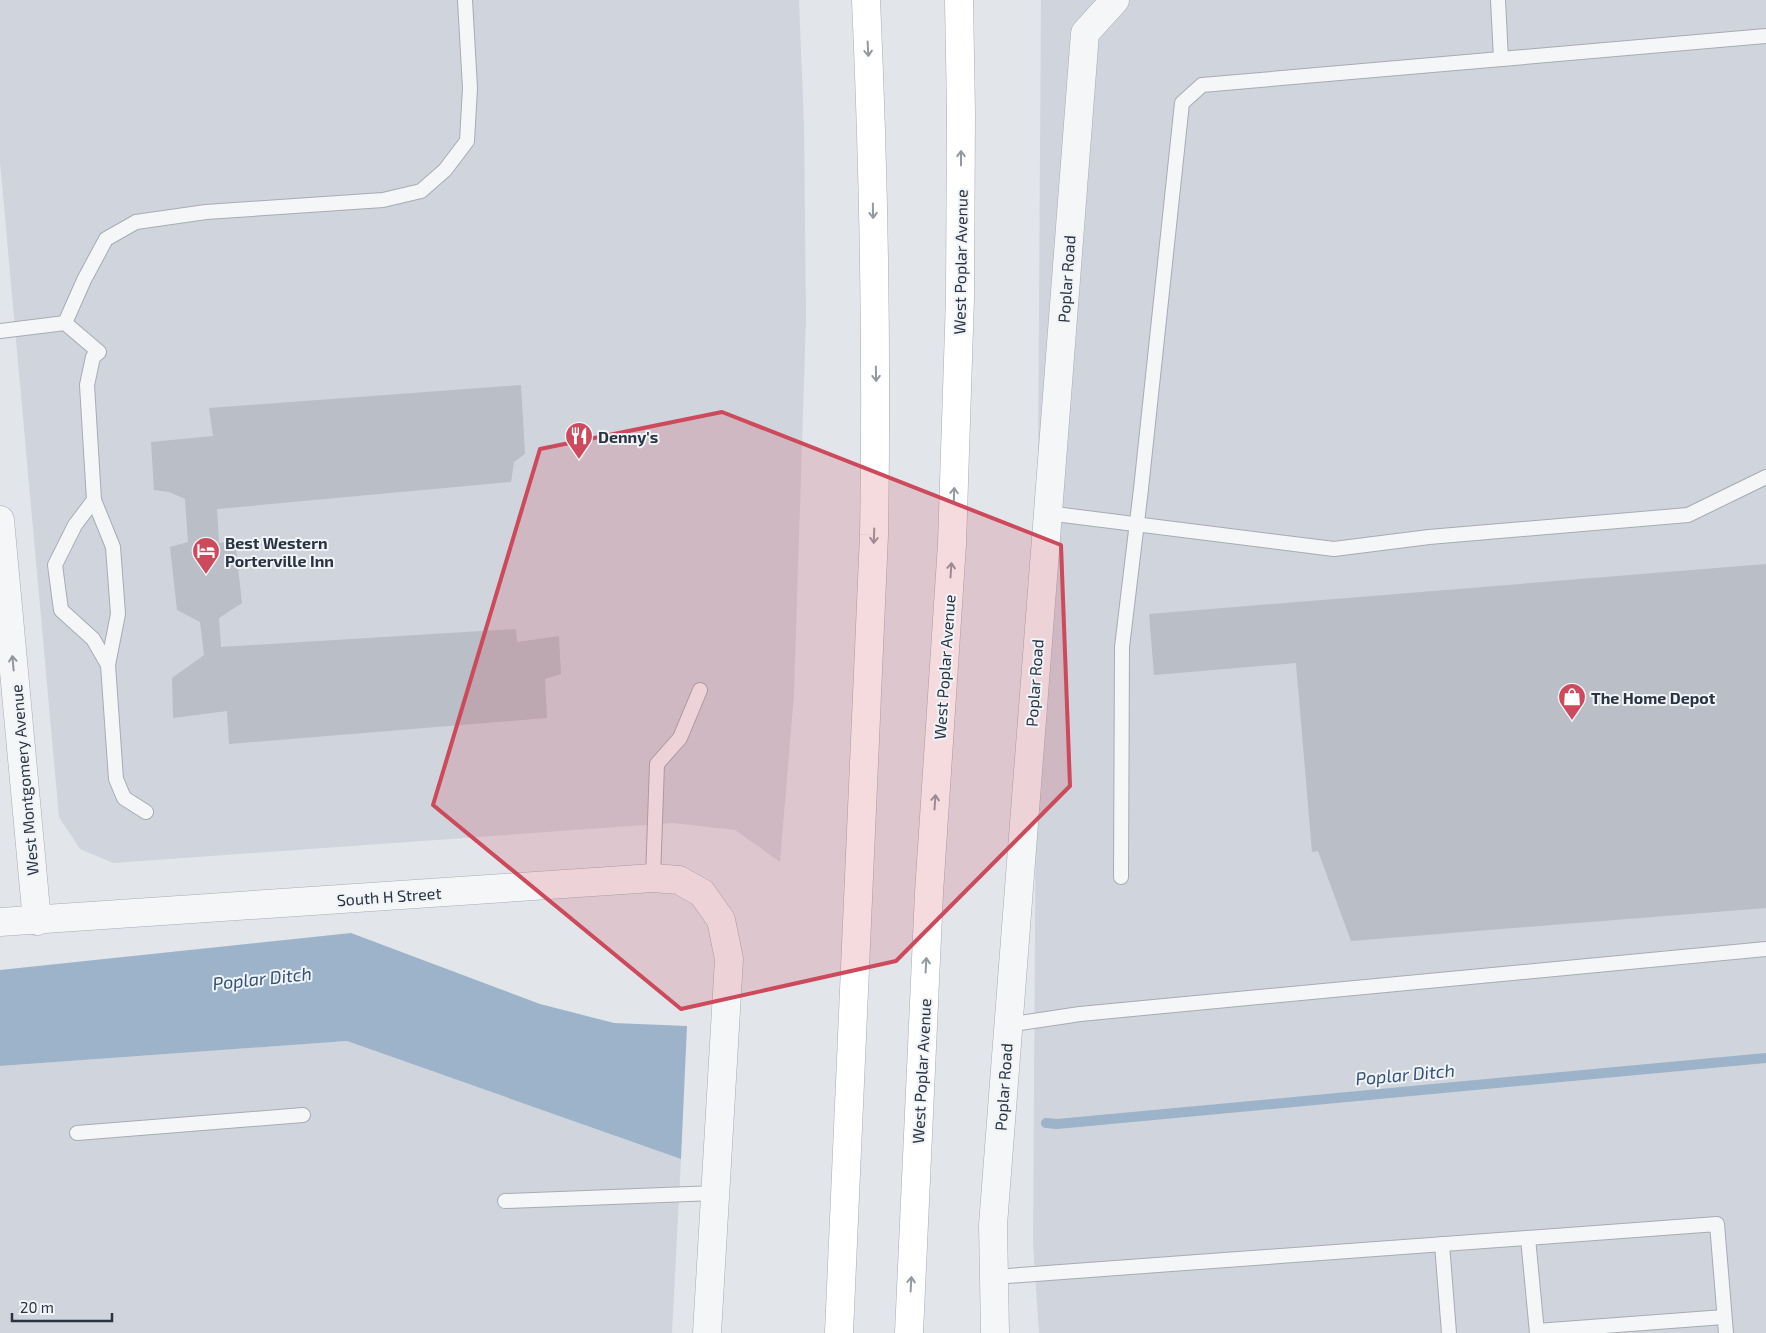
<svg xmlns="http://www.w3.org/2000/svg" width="1766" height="1333" font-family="'Exo 2',sans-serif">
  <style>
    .built { fill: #d0d4dc }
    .water { fill: #9db3ca }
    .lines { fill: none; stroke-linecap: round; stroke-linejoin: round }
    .stream { stroke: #9db3ca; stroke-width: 10 }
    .building { fill: #b9bec7 }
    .lane-casing { stroke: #a7acb4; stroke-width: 16 }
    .street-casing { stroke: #a7acb4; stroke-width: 29 }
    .secondary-casing { stroke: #a7acb4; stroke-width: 29 }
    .lane { stroke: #f5f6f8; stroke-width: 14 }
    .street { stroke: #f5f6f8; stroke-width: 28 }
    .secondary { stroke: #fff; stroke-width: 28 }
    .oneway { stroke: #9499a0 }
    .oneway2 { stroke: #90949d }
    .marked { fill: #cd495c; fill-opacity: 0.2; stroke: #cd495c; stroke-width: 4; stroke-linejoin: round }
    .labels { text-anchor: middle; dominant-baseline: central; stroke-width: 4; stroke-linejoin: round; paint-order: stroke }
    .street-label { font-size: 16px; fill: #2a3342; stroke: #f1f4f7 }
    .poi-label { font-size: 16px; font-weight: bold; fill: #2a3342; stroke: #f1f4f7; text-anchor: start }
    .water-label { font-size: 18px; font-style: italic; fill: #345176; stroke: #f1f4f7 }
  </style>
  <rect width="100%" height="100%" fill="#e2e5ea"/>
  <g class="built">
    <path d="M0,0H799L804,125L806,318L794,694L780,862L735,830L673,823L113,863L80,849L59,817L0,162Z"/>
    <path d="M1041,0H1766V1333H1039L1033,1242Z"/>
    <path d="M347,1041L681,1159L672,1333H0V1066Z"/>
  </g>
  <path class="water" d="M351,933L540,1004L614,1023L687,1026L681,1159L347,1041L0,1066V970Z"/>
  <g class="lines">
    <path class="stream" d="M1046,1123L1057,1124L1766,1058"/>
  </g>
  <g class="building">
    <path d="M521,385L525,454L514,462L511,482L217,509L219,543L235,540L242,603L219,618L221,647L516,629L517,642L559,636L561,674L545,679L547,718L229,744L227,711L173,718L172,678L204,655L200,622L177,610L170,547L188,542L185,499L169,492L154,490L151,442L213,436L209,408Z"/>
    <path d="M1766,564V908L1351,941L1318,851L1312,852L1296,663L1154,675L1149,614Z"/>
  </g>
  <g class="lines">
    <defs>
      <g id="lane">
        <path d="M1498,0L1501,59"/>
        <path d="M65,323L99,352L93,357L87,385L94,500L75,525L55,565L61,610L93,639L108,665L116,779L124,798L146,812"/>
        <path d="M0,331L65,323L84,280L106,239L136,222L206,212L383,200L421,191L445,170L467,141L470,88L465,0"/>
        <path d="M94,500L113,547L118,614L108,665"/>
        <path d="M1047,513L1334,549L1429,537L1688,515L1766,477"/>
        <path d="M1121,877L1122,647L1141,489L1182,103L1202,85L1766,36"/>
        <path d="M653,878L657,764L680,738L700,690"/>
        <path d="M1007,1025L1080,1014L1766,949"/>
        <path d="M77,1133L303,1115"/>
        <path d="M505,1201L715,1193"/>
        <path d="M1528,1238L1537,1333"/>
        <path d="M1442,1244L1449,1333"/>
        <path d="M994,1277L1717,1224L1726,1333"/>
        <path d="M1537,1331L1724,1317"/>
      </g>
      <g id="street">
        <path d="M0,520L37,921"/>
        <path d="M0,922L653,878L679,880L702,893L721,920L729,959L707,1333"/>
        <path d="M995,1333L993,1225L1085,33L1115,0"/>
      </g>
      <g id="secondary">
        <path d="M839,1333L874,535C877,357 874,178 866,0"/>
        <path d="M909,1333L929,893L952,544L960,298L961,112L959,0"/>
      </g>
    </defs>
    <use href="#lane" class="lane-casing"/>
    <use href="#street" class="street-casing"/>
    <use href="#secondary" class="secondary-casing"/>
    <use href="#lane" class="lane"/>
    <use href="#street" class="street"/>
    <use href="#secondary" class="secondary"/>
  </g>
  <defs><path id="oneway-shaft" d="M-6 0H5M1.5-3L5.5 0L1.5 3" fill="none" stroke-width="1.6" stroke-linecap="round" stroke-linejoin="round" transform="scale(1.25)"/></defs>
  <g class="oneway">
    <use href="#oneway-shaft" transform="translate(868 49) rotate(87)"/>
    <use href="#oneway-shaft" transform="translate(961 158) rotate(-90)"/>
    <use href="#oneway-shaft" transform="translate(873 211) rotate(89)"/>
    <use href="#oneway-shaft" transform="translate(876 374) rotate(89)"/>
    <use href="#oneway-shaft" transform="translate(954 495) rotate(-88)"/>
    <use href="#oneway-shaft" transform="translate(874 536) rotate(92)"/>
    <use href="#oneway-shaft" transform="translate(951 570) rotate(-86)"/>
    <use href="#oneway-shaft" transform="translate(935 802) rotate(-86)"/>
    <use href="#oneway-shaft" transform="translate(926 965) rotate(-87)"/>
    <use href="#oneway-shaft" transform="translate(911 1284) rotate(-87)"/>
  </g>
  <use class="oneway2" href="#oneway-shaft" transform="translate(13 663) rotate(-95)"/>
  <path class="marked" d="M722,412L1061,545L1070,786L896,961L681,1009L433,805L540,449Z"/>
  <defs>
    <symbol id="restaurant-pin" viewBox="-11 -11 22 30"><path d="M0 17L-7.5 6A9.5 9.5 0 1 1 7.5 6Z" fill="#cd495c" stroke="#f1f4f7"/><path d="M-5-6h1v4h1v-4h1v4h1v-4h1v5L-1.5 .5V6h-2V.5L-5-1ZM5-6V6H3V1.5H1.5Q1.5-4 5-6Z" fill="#fff"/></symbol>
    <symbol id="hotel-pin" viewBox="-11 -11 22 30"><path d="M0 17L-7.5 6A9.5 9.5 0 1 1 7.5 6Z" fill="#cd495c" stroke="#f1f4f7"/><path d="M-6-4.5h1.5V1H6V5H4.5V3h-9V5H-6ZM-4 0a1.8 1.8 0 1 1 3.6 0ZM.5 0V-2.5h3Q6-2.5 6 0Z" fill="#fff"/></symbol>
    <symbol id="shop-pin" viewBox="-11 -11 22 30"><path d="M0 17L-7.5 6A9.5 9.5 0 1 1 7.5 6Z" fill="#cd495c" stroke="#f1f4f7"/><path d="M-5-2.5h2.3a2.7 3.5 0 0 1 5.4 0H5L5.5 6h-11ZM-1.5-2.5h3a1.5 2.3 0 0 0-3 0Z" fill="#fff"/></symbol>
  </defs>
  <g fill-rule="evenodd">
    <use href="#restaurant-pin" x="563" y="420" width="32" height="43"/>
    <use href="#hotel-pin" x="190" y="535" width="32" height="43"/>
    <use href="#shop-pin" x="1556" y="681" width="32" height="43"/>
  </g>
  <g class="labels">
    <g class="street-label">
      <text transform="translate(960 262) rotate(-89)">West Poplar Avenue</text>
      <text transform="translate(1066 279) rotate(-86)">Poplar Road</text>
      <text transform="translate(944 667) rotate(-86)">West Poplar Avenue</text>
      <text transform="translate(1034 683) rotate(-86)">Poplar Road</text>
      <text transform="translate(24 780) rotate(-95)">West Montgomery Avenue</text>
      <text transform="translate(389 896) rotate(-4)">South H Street</text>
      <text transform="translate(921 1071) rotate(-87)">West Poplar Avenue</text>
      <text transform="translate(1003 1087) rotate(-86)">Poplar Road</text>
    </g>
    <g class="poi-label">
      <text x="598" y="436">Denny's</text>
      <text x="225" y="542">Best Western<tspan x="225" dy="18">Porterville Inn</tspan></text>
      <text x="1591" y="697">The Home Depot</text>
    </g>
    <g class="water-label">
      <text transform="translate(262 978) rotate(-6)">Poplar Ditch</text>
      <text transform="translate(1405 1074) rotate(-5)">Poplar Ditch</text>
    </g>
  </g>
  <path d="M12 1313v8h100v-8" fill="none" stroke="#2a3342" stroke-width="2.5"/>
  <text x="20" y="1313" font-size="15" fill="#2a3342" stroke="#f1f4f7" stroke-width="4" paint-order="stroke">20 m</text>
</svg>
